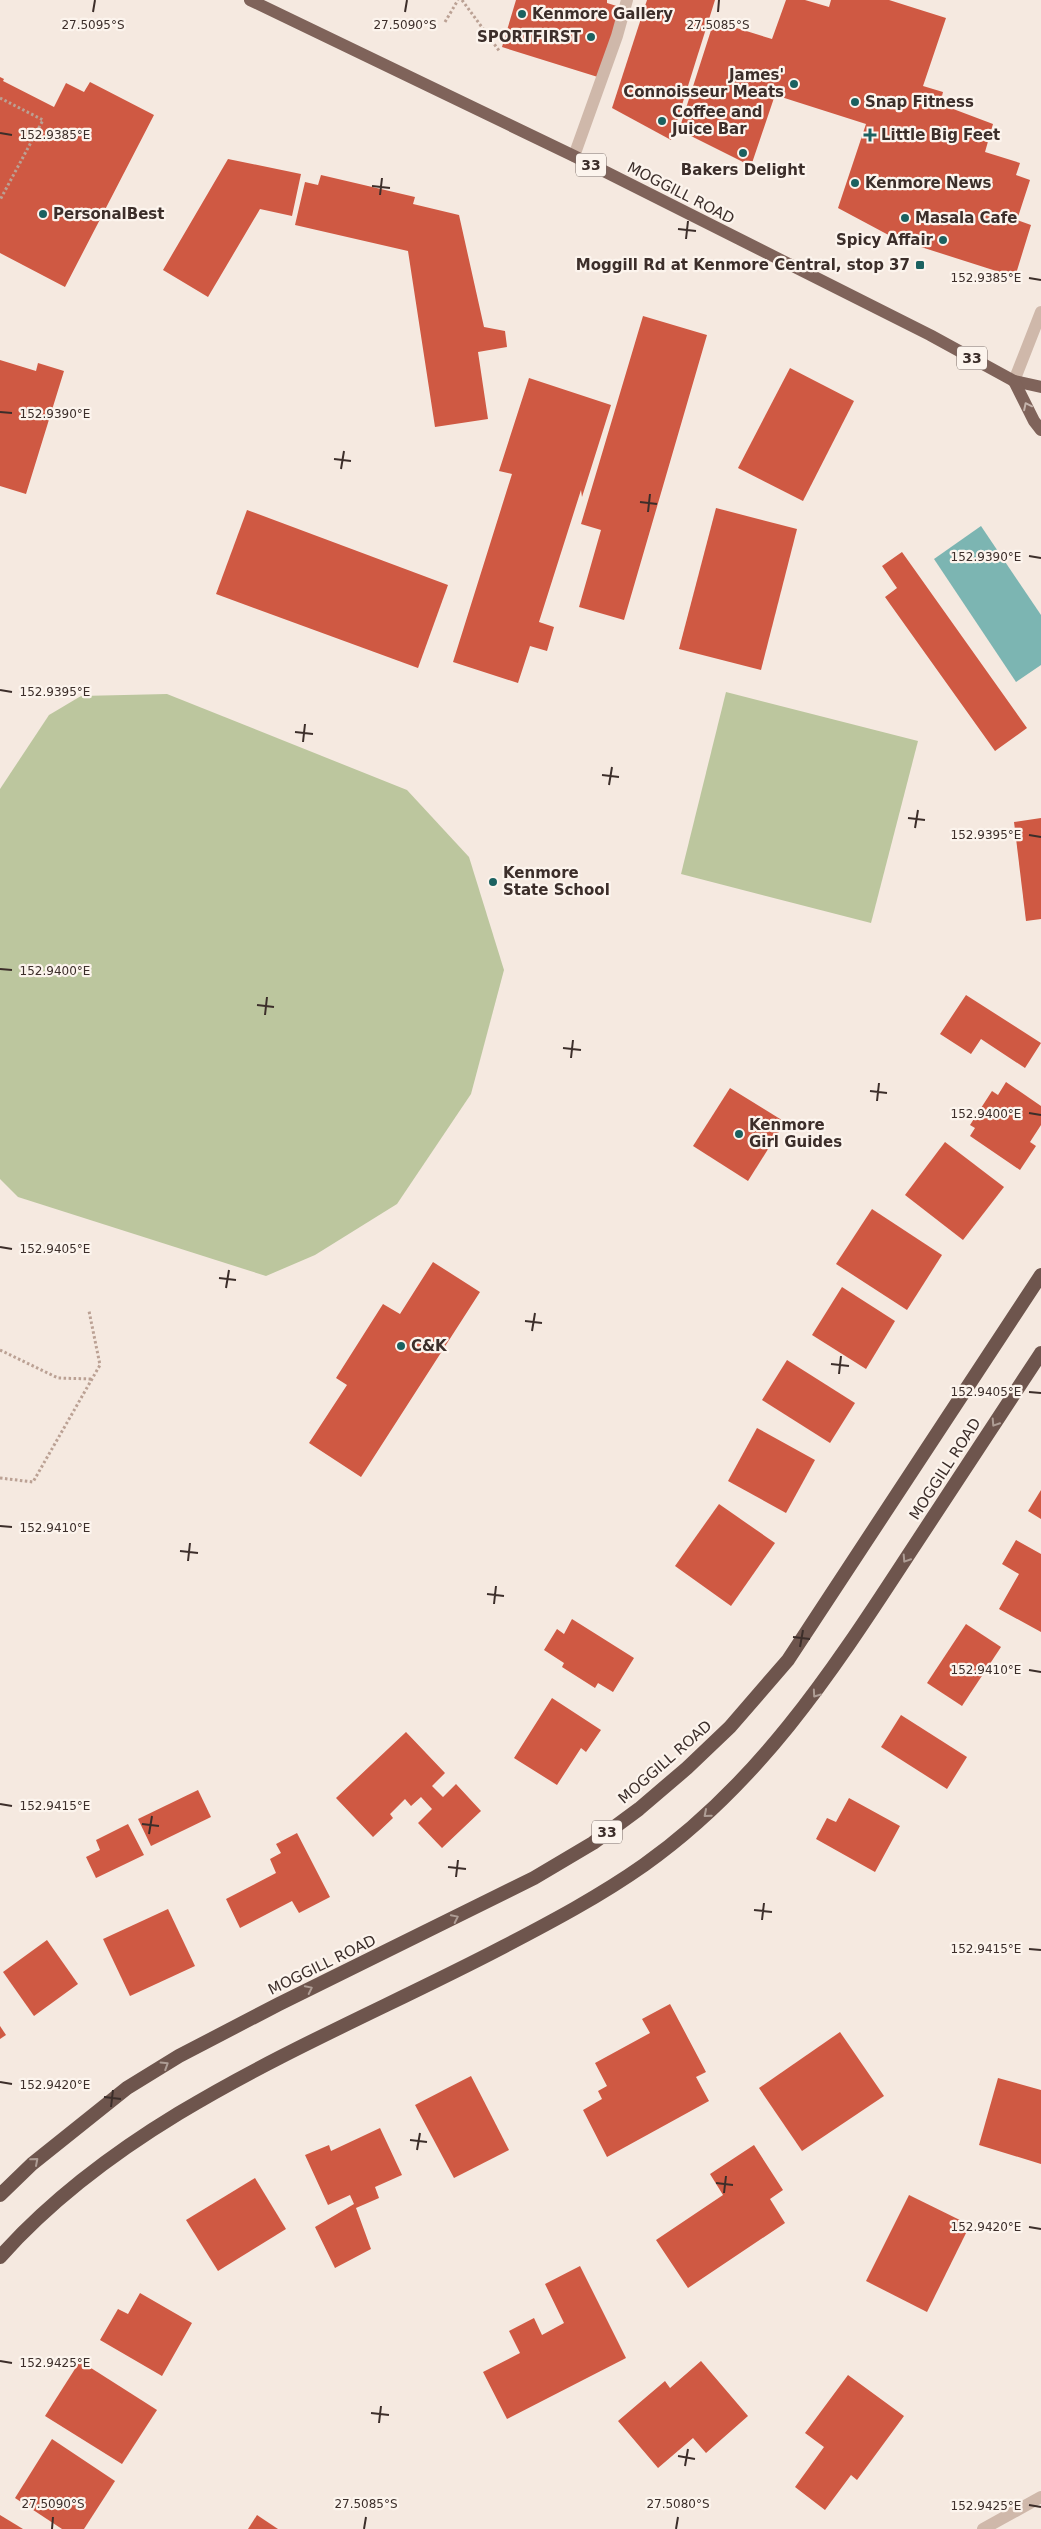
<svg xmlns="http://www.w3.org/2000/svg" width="1041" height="2529" font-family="'DejaVu Sans',sans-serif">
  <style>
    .green { fill: #bcc69e }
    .water { fill: #7cb5b2 }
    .building { fill: #cf5943 }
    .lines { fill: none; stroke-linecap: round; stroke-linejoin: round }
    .path { stroke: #bba194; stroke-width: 3; stroke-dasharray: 2.5 2.5; stroke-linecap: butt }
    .service { stroke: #cfb8aa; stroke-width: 12 }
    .minor { stroke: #cfb8aa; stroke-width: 12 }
    .tertiary { stroke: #cfb8aa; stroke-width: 12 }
    .primary { stroke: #7f635a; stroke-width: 12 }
    .trunk { stroke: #6e554d; stroke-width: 14 }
    .oneway { stroke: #c4b3ab }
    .oneway2 { stroke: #ae9d95 }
    .ticks { fill: none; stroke: #3c2e2a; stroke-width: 2 }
    .poi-dot { fill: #1b6160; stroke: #fcf4ed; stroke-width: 2 }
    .labels { text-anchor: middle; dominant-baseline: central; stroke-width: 4.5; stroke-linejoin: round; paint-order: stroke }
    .shield { fill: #fcf4ed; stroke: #766964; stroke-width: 1 }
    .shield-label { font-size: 14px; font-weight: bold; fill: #3c2e2a }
    .poi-label { font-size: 15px; font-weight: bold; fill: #3c2e2a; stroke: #fcf4ed; text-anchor: start }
    .street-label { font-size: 15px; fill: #3c2e2a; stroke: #fcf4ed }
    .ticks-label { font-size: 12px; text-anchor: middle; fill: #3c2e2a; stroke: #fcf4ed; stroke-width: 4.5; stroke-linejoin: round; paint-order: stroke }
  </style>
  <rect width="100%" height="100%" fill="#f5e9e0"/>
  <g class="green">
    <path d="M726,692L918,741L871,923L681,874Z"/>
    <path d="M167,694L407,790L469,857L504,970L471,1094L397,1204L315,1255L266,1276L18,1197L0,1179V789L49,715L81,696Z"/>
  </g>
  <path class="water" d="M981,526L1041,615V665L1016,682L934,559Z"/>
  <g class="building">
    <path d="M516,0H607V3L623,8L601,78L502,47Z"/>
    <path d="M647,0H715L671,140L612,108Z"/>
    <path d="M786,0H805L829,7L831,0H889L946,18L923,86L943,92L940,104L993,124L985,152L1020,163L1016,175L1030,180L1017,220L1031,225L1015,277L896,239L838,208L866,124L775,95L751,166L679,130L714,21L772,39Z"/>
    <path d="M0,77L4,79L3,81L54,107L66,83L84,92L90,82L154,115L65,287L0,253Z"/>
    <path d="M228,159L301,174L292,216L260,209L208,297L163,270Z"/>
    <path d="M321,175L415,197L413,204L459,215L484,327L505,331L507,347L478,352L488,419L435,427L408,251L295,225L305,182L318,185Z"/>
    <path d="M643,316L707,335L624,620L579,607L601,530L581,524Z"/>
    <path d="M0,360L36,371L38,363L64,371L26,494L0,486Z"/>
    <path d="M790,368L854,401L803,501L738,468Z"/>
    <path d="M529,378L611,405L582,497L581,490L539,622L554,627L547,651L530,646L518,683L453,662L512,474L499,471Z"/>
    <path d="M716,508L797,529L761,670L679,649Z"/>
    <path d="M247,510L448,585L418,668L216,594Z"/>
    <path d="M902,552L1027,728L995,751L885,597L897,588L882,566Z"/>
    <path d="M1041,818V919L1026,921L1014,822Z"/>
    <path d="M966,995L1041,1043L1025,1068L981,1039L971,1054L940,1034Z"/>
    <path d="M1006,1082L1041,1106V1125L1030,1142L1036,1146L1020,1170L970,1136L975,1128L970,1125L992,1091L998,1095Z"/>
    <path d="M730,1088L785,1122L748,1181L693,1146Z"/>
    <path d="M945,1142L1004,1187L963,1240L905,1195Z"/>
    <path d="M872,1209L942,1255L907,1310L836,1264Z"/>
    <path d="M433,1262L480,1292L361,1477L309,1443L347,1385L336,1378L383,1304L400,1314Z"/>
    <path d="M842,1287L895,1321L866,1369L812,1335Z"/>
    <path d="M787,1360L855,1403L830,1443L762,1400Z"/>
    <path d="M757,1428L815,1460L786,1513L728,1481Z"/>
    <path d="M1041,1490V1519L1028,1511Z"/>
    <path d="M719,1504L775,1543L731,1606L675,1566Z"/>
    <path d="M1016,1540L1041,1554V1632L999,1609L1019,1574L1002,1564Z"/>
    <path d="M572,1619L634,1658L613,1692L598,1683L595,1688L562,1667L564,1663L544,1650L557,1629L564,1634Z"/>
    <path d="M966,1624L1001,1647L962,1706L927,1683Z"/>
    <path d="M552,1698L601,1730L586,1752L581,1748L557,1785L514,1758Z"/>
    <path d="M901,1715L967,1757L947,1789L881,1747Z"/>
    <path d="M406,1732L445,1773L432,1786L443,1797L456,1784L481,1811L442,1848L418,1823L432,1809L421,1797L411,1806L405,1799L390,1814L393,1818L373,1837L336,1798Z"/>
    <path d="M198,1790L211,1817L151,1846L138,1819Z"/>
    <path d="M849,1798L900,1826L875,1872L816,1839L827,1818L836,1822Z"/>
    <path d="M128,1824L144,1855L96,1878L86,1857L100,1850L96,1840Z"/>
    <path d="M297,1833L330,1897L299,1913L292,1901L240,1928L226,1899L276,1873L270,1859L281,1853L276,1844Z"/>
    <path d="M168,1909L195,1966L130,1996L103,1939Z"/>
    <path d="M47,1940L78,1984L34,2016L3,1972Z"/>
    <path d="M670,2004L706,2072L696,2077L709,2101L607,2157L583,2110L602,2099L598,2091L607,2086L595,2063L650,2033L642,2019Z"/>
    <path d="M0,2026L6,2035L0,2039Z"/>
    <path d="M840,2032L884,2096L802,2151L759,2088Z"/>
    <path d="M471,2076L509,2150L454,2178L415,2105Z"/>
    <path d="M998,2078L1041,2090V2164L979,2145Z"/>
    <path d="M380,2128L402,2175L375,2187L379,2198L356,2208L371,2249L335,2268L315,2227L354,2204L350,2195L328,2205L305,2155L329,2145L331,2151Z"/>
    <path d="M754,2145L783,2190L770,2199L785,2223L688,2288L656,2240L723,2195L710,2174Z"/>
    <path d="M255,2178L286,2229L218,2271L186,2220Z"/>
    <path d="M909,2195L970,2225L927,2312L866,2281Z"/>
    <path d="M580,2266L626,2358L507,2419L483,2372L520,2353L509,2331L534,2318L542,2335L564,2323L545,2284Z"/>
    <path d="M140,2293L192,2323L162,2376L100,2340L118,2309L128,2314Z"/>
    <path d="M80,2361L157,2410L122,2464L45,2416Z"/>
    <path d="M701,2361L748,2416L706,2453L693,2438L658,2468L618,2421L665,2381L670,2388Z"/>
    <path d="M848,2375L904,2416L857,2480L851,2475L825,2510L795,2487L824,2447L805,2433Z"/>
    <path d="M52,2439L115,2481L84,2529H62L15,2498Z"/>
    <path d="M0,2515L23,2529H0Z"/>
    <path d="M257,2515L278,2529H248Z"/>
  </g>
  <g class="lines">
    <g class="path">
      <path d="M462,0L500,52"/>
      <path d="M445,22L458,0"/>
      <path d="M0,98L43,120L0,200"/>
      <path d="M0,1350L58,1378L92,1379"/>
      <path d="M0,1478L33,1482L100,1365L89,1311"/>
    </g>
    <path class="service" d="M574,156L617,36L627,0"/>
    <path class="minor" d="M1014,381L1041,312"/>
    <path class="tertiary" d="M983,2529L1041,2497"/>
    <g class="primary">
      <path d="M250,0L574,156L930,335L1014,381L1041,387"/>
      <path d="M1014,381L1034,421L1041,430"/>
    </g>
    <g class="trunk">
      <path d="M0,2195L32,2164L127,2088L179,2056L279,2004L534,1878L593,1843L639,1809L687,1768L730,1727L788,1660L1041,1275"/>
      <path d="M0,2257C132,2109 331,2037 503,1947C551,1922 600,1896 644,1865C758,1784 830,1675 905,1560C951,1491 996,1422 1041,1353"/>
    </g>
  </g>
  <defs><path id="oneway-chevron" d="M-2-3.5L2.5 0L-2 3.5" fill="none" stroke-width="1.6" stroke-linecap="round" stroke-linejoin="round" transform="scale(1.25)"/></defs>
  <use class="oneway" href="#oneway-chevron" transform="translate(1027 406) rotate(-116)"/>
  <g class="oneway2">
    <use href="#oneway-chevron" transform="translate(995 1423) rotate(123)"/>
    <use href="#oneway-chevron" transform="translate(906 1559) rotate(123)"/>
    <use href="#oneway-chevron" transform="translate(816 1694) rotate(125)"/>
    <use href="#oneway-chevron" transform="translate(707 1814) rotate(139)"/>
    <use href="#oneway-chevron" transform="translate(455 1918) rotate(-26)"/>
    <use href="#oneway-chevron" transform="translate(309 1989) rotate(-26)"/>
    <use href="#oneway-chevron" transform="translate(165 2065) rotate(-32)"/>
    <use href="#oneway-chevron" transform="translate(35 2161) rotate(-41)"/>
  </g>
  <path class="ticks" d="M93,12L95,0M405,12L407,0M718,12L719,0M0,133L12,135M372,186L390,188M380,195L382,178M678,229L696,231M686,239L688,221M1029,278L1041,280M0,412L12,413M334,459L351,461M341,469L344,451M640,502L657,504M648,512L650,494M1029,556L1041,558M0,690L12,692M295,732L313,734M303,742L305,724M602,775L619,777M609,785L612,767M908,818L925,820M915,828L918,810M1029,835L1041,837M0,969L12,970M257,1005L274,1007M265,1015L267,997M563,1048L581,1050M571,1058L573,1040M870,1091L887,1093M877,1101L879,1083M1029,1113L1041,1115M0,1247L12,1249M219,1278L236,1280M226,1288L229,1270M525,1321L542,1323M532,1331L535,1313M831,1364L849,1366M839,1374L841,1356M1029,1392L1041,1393M0,1526L12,1527M180,1551L198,1553M188,1561L190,1543M487,1594L504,1596M494,1604L496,1586M793,1637L810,1639M800,1647L803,1630M1029,1670L1041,1672M0,1804L12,1806M142,1824L159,1826M149,1834L152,1816M448,1867L466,1869M456,1877L458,1860M754,1910L772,1912M762,1920L764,1903M1029,1949L1041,1950M0,2082L12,2084M104,2097L121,2099M111,2107L113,2090M410,2140L427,2142M417,2150L420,2133M716,2183L733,2185M724,2193L726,2176M1029,2227L1041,2229M0,2361L12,2363M371,2413L389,2415M379,2423L381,2406M678,2456L695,2459M685,2466L688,2449M1029,2505L1041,2507M52,2529L53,2517M364,2529L366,2517M676,2529L678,2517"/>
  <g class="poi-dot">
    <circle cx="522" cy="14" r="5"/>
    <circle cx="591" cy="37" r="5"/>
    <circle cx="794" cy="84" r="5"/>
    <circle cx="855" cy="102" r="5"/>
    <circle cx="662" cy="121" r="5"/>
    <path d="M867.5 127.5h5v5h5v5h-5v5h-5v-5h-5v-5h5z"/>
    <circle cx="743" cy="153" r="5"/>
    <circle cx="855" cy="183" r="5"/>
    <circle cx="43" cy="214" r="5"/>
    <circle cx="905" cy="218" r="5"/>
    <circle cx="943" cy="240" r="5"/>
    <rect x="915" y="260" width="10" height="10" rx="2.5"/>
    <circle cx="493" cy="882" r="5"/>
    <circle cx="739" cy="1134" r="5"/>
    <circle cx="401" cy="1346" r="5"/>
  </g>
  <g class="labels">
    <g class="shield">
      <rect x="576" y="153.5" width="30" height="23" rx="4"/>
      <rect x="957" y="346.5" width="30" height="23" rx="4"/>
      <rect x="592" y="1820.5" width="30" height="23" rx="4"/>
    </g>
    <g class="shield-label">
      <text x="591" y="165">33</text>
      <text x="972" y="358">33</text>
      <text x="607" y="1832">33</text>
    </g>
    <g class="poi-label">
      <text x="532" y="14">Kenmore Gallery</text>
      <text x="581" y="37" text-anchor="end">SPORTFIRST</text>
      <text x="784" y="75" text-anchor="end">James'<tspan x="784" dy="17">Connoisseur Meats</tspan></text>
      <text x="865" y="102">Snap Fitness</text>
      <text x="672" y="112">Coffee and<tspan x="672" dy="17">Juice Bar</tspan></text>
      <text x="881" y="135">Little Big Feet</text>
      <text x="743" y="170" text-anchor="middle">Bakers Delight</text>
      <text x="865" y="183">Kenmore News</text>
      <text x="53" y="214">PersonalBest</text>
      <text x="915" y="218">Masala Cafe</text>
      <text x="933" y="240" text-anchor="end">Spicy Affair</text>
      <text x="910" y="265" text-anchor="end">Moggill Rd at Kenmore Central, stop 37</text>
      <text x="503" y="873">Kenmore<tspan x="503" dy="17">State School</tspan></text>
      <text x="749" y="1125">Kenmore<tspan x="749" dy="17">Girl Guides</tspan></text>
      <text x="411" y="1346">C&amp;K</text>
    </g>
    <g class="street-label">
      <text transform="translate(681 193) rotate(27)">MOGGILL ROAD</text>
      <text transform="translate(945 1469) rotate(-57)">MOGGILL ROAD</text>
      <text transform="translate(665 1762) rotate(-41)">MOGGILL ROAD</text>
      <text transform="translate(322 1965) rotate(-26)">MOGGILL ROAD</text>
    </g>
  </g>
  <g class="ticks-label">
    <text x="93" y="29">27.5095°S</text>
    <text x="405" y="29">27.5090°S</text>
    <text x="718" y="29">27.5085°S</text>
    <text x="55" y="139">152.9385°E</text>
    <text x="986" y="282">152.9385°E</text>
    <text x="55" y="418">152.9390°E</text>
    <text x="986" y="561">152.9390°E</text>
    <text x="55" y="696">152.9395°E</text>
    <text x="986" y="839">152.9395°E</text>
    <text x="55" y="975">152.9400°E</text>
    <text x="986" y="1118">152.9400°E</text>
    <text x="55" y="1253">152.9405°E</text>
    <text x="986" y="1396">152.9405°E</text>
    <text x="55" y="1532">152.9410°E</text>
    <text x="986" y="1674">152.9410°E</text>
    <text x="55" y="1810">152.9415°E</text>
    <text x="986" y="1953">152.9415°E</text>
    <text x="55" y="2089">152.9420°E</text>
    <text x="986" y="2231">152.9420°E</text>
    <text x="55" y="2367">152.9425°E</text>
    <text x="53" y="2508">27.5090°S</text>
    <text x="366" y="2508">27.5085°S</text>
    <text x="678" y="2508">27.5080°S</text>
    <text x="986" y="2510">152.9425°E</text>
  </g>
</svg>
